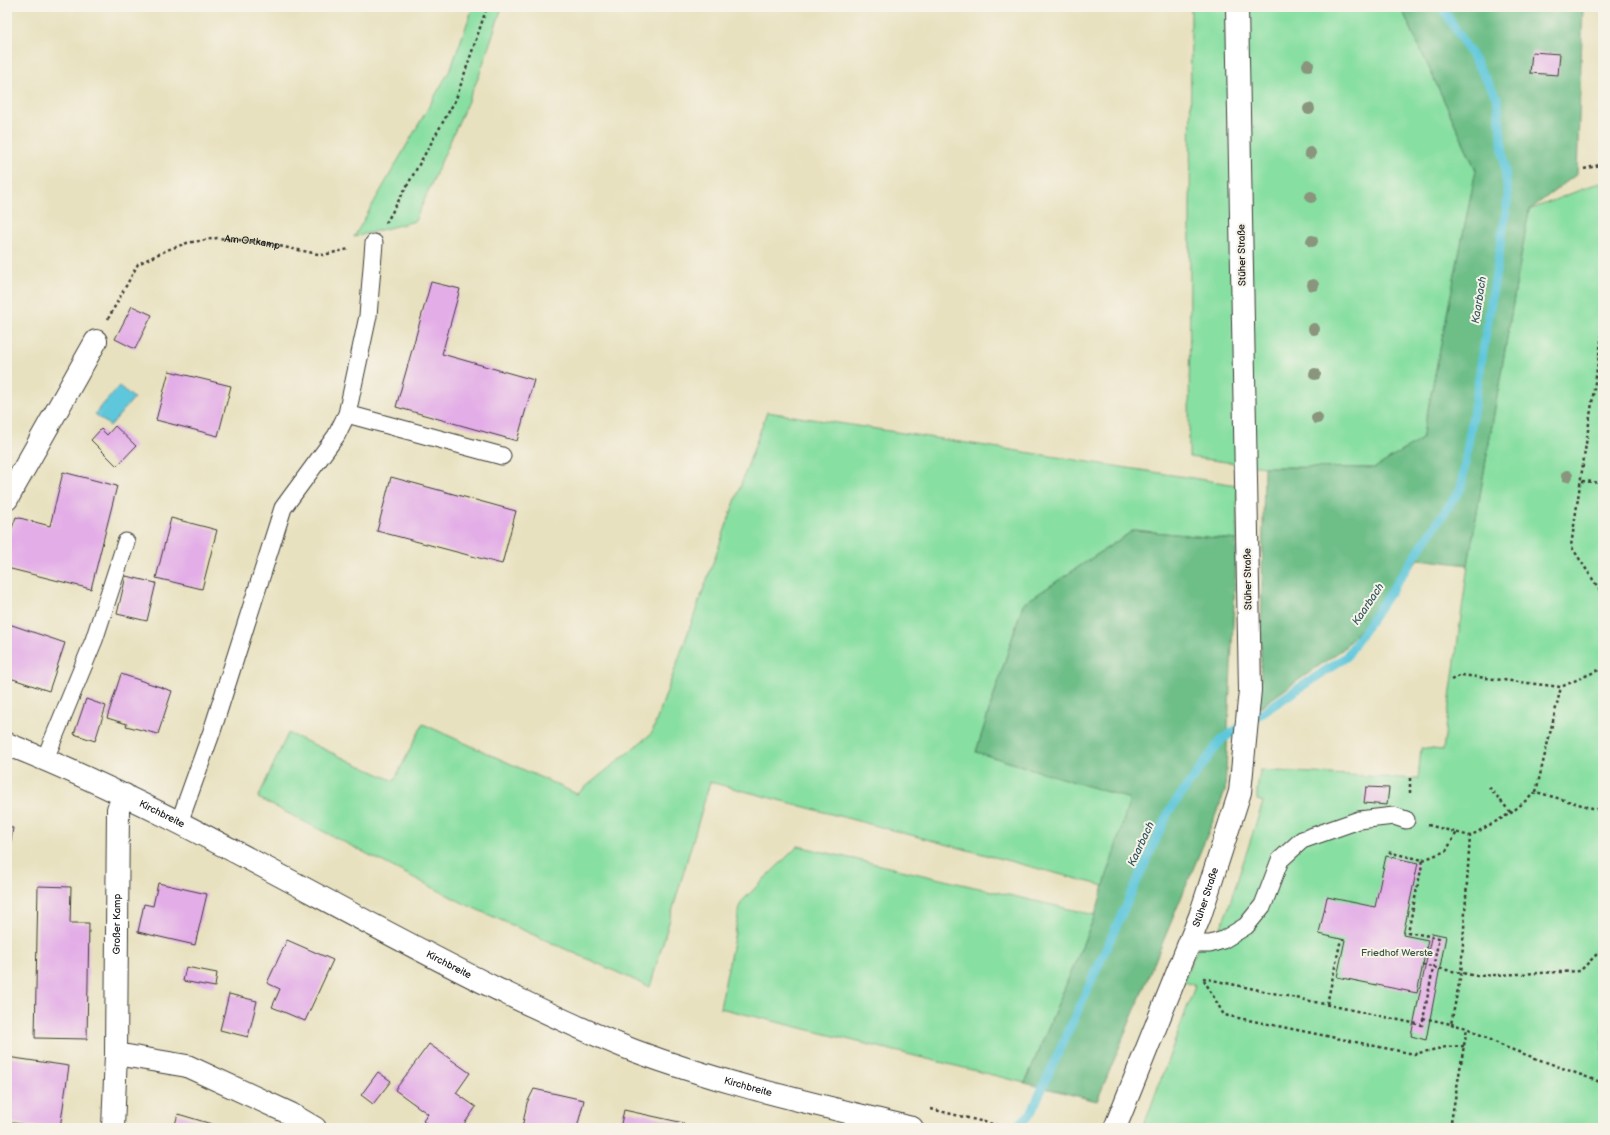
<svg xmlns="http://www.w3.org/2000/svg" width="1610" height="1135" font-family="'Balsamiq Sans',sans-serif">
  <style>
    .green { fill: #88dfa2; stroke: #527e5f }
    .forest { fill: #6ebe88; stroke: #456d52 }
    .water { fill: #5fc7db; stroke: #3e727c }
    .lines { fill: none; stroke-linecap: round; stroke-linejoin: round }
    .stream { stroke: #5fc7db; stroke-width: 9 }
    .building { fill: #e3ade7 }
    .lane-casing { stroke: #3b3a35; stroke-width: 19 }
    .street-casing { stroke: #3b3a35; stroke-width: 24 }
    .secondary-casing { stroke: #3b3a35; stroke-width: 24 }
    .path { stroke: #3b3a35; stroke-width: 2.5; stroke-dasharray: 3 3; stroke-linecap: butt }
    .lane { stroke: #fff; stroke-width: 17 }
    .street { stroke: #fff; stroke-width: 22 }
    .secondary { stroke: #fff; stroke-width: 22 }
    .tree { fill: #89957c }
    .labels { text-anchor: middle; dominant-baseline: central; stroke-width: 4; stroke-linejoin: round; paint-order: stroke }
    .street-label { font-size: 10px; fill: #1c1c1c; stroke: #f7f3e8 }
    .park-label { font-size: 10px; fill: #3c5644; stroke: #f7f3e8 }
    .water-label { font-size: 11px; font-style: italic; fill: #33585f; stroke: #f7f3e8 }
  </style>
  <rect width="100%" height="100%" fill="#f7f3e8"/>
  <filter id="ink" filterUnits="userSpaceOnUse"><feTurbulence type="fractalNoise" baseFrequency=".025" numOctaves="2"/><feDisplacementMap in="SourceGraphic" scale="8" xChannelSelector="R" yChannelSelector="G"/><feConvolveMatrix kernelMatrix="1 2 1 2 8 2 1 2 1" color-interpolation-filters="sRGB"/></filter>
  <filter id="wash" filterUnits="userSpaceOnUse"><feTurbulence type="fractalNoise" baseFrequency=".012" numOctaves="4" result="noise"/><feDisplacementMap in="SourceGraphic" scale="16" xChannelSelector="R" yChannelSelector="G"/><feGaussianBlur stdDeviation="0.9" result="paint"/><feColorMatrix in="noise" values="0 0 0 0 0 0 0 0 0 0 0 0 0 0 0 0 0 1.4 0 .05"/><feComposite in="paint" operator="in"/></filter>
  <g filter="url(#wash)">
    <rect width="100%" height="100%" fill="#e8e1c0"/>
    <g class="green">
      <path d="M473,7H502L479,76L415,221L354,237L451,68Z"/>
      <path d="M1191,7H1401L1476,170L1422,439L1375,468L1264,467L1189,457Z"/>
      <path d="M1603,181V1128H1143L1195,986L1183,981L1204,933L1217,937L1228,909L1263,802L1257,800V791L1260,770L1418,779L1421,748L1443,750L1468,565L1529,210Z"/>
      <path d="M767,412L1237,485V540L1134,530L1023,604L976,752L1131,799L1104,886L710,782L650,987L467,905L258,798L288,733L394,781L423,724L577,794L652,733Z"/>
      <path d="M798,846L1095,915L1025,1083L720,1008L741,902Z"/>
    </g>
    <g class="forest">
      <path d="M1401,7H1583L1577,174L1529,210L1468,565L1419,559L1343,649L1260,707L1264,467L1375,468L1422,439L1476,170Z"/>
      <path d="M1134,530L1237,540L1225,792L1097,1101L1025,1083L1095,915L1130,799L976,752L1023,604Z"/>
    </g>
    <path class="water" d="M119,386L134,398L110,426L95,414Z"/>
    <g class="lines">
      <path class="stream" d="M1015,1128L1031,1113L1169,811L1221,740L1346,657L1461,488L1508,198L1497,97L1442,7"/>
    </g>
    <g id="blocks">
      <g class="building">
        <path d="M1532,52L1560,54L1558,75L1530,73Z"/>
        <path d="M431,282L460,289L442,354L534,380L517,441L396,407Z"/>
        <path d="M132,306L152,315L135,349L115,339Z"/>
        <path d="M169,371L231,386L218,436L156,420Z"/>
        <path d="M115,426L136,446L117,466L91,440L101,429L107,435Z"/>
        <path d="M63,472L117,486L91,589L7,568V542L16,517L50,526Z"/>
        <path d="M391,477L516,511L502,564L377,531Z"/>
        <path d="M171,518L217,530L202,589L156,578Z"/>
        <path d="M126,576L156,583L147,621L117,614Z"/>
        <path d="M9,624L65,643L49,691L7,677V631Z"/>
        <path d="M121,674L172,691L158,734L126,726L127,724L107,718Z"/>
        <path d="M86,699L106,706L95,741L74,734Z"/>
        <path d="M1366,787L1389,788L1387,805L1364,803Z"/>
        <path d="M7,827L13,828L8,858H7Z"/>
        <path d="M1386,856L1418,863L1403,935L1428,940L1417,993L1337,977L1345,940L1319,934L1327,897L1375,907Z"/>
        <path d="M158,883L207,894L195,945L138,932L144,904L153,906Z"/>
        <path d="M38,886L71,887L70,923H89L87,1039L35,1038Z"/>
        <path d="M1432,933L1446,936L1426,1040L1411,1036Z"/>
        <path d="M287,940L333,960L305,1021L272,1007L280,989L267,983Z"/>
        <path d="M186,967L217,973L215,987L183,981Z"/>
        <path d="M229,994L257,1001L248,1037L220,1030Z"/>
        <path d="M429,1044L470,1073L456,1093L476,1107L461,1128H432L423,1121L428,1114L395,1090Z"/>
        <path d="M7,1057L69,1066L60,1128H47L7,1122Z"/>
        <path d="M378,1072L391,1081L373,1104L361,1095Z"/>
        <path d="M534,1089L584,1100L577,1128H522L527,1103Z"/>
        <path d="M624,1110L684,1123L683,1128H620Z"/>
        <path d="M178,1114L225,1128H174Z"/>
      </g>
    </g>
  </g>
  <g filter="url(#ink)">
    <use href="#blocks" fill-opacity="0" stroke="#3b3a35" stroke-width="1"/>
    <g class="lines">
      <defs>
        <g id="lane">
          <path d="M347,414L502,456"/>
          <path d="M45,759L94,640L126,542"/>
          <path d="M179,823L212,731L283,508L336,436L347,414L368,316L374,243"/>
          <path d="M1187,944H1210L1223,940L1246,926L1263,905L1280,860L1302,840L1359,820L1394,816L1406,820"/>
        </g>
        <g id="street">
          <path d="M7,499L96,341"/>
          <path d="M116,1054L187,1066L291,1114L315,1128"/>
          <path id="s2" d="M113,1128L116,1054L118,809L125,795"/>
          <path id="s3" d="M1115,1128L1200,916L1240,792L1250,690L1237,7"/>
        </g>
        <g id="secondary">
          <path id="s4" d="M7,744C176,811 332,908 495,988C541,1010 588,1033 635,1051C725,1085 820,1105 912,1128"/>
        </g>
      </defs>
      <use href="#lane" class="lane-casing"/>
      <use href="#street" class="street-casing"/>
      <use href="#secondary" class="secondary-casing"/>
      <g class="path">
        <path d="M1584,169L1603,164"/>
        <path d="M386,223L456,99L487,7"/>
        <path id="s1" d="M108,319L138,264L167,250L187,243L217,238L259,242L323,255L349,249"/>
        <path d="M1603,328L1571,546L1603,595"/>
        <path d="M1582,481L1603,483"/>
        <path d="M1451,680L1461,675L1561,687L1603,668"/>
        <path d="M1410,778V796"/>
        <path d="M1489,787L1511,813"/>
        <path d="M1536,792L1561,687"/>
        <path d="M1428,825L1470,836"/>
        <path d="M1423,860L1446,851L1457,832"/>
        <path d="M1422,965L1477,976L1580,971L1602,949"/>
        <path d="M1203,978L1422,1025L1439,938L1408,932L1423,860L1387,852"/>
        <path d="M1204,980L1224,1015L1414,1054L1446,1047L1464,1046"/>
        <path d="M1327,1004L1341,939"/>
        <path d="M1423,1018L1451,1024L1461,974L1470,836L1511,813L1536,792L1603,811"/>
        <path d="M1451,1024L1467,1028L1505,1047L1603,1083"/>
        <path d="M931,1109L1009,1128"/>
        <path d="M1193,1128L1194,1126L1204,1128"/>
        <path d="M1450,1128L1467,1028"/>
      </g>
      <use href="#lane" class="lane"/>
      <use href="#street" class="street"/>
      <use href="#secondary" class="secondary"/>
    </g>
    <g class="tree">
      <circle cx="1308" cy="65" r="6"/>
      <circle cx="1309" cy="109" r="6"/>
      <circle cx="1310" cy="153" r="6"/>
      <circle cx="1311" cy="197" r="6"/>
      <circle cx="1312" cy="241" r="6"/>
      <circle cx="1313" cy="285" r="6"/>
      <circle cx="1314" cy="329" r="6"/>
      <circle cx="1315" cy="374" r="6"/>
      <circle cx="1317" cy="418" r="6"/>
      <circle cx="1567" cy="476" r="6"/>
    </g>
  </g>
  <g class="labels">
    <g class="street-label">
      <text stroke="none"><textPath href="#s1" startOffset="182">Am Ortkamp</textPath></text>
      <text transform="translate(1242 255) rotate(-91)">Stüher Straße</text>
      <text transform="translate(1248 579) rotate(-91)">Stüher Straße</text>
      <text stroke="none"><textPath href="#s4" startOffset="170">Kirchbreite</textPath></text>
      <text stroke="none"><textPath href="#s3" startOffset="248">Stüher Straße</textPath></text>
      <text stroke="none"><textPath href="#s2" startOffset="204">Großer Kamp</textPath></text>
      <text stroke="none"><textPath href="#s4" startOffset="494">Kirchbreite</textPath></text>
      <text stroke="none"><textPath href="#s4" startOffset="818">Kirchbreite</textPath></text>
    </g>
    <g class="park-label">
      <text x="1397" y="953">Friedhof Werste</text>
    </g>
    <g class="water-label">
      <text transform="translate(1479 300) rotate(-81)">Kaarbach</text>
      <text transform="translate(1368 604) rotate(-56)">Kaarbach</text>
      <text transform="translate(1141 844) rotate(-65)">Kaarbach</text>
    </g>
  </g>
  <rect width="1610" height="1135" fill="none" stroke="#f7f3e8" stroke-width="24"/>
</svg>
